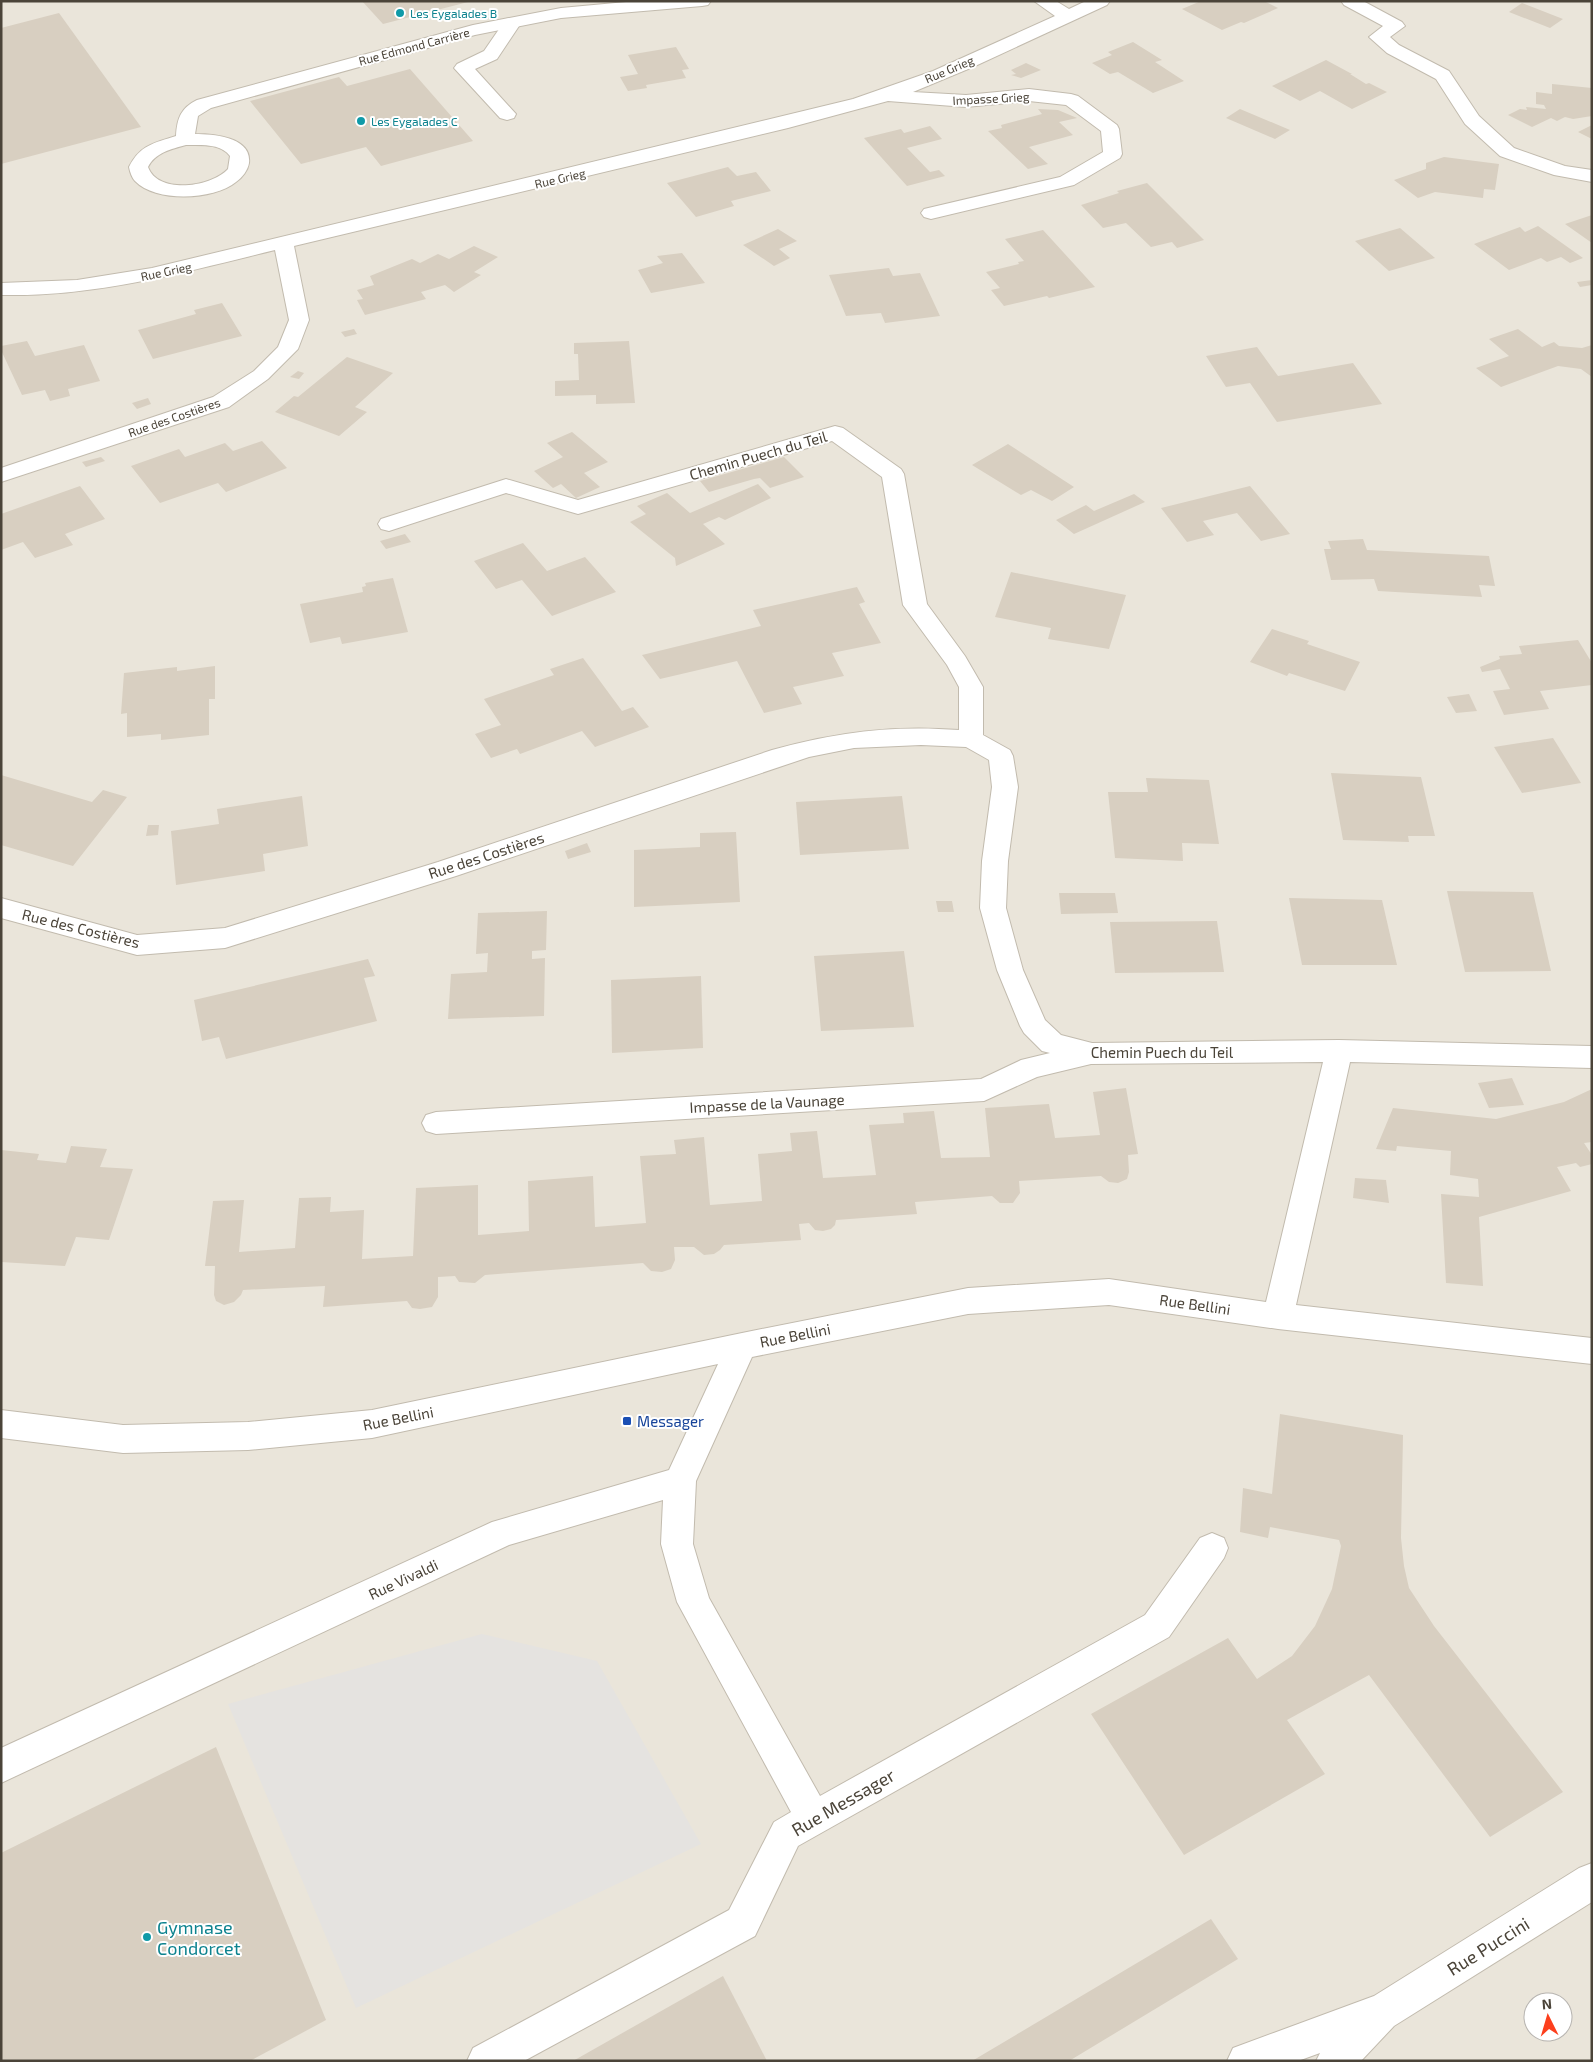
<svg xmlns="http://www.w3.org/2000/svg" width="1593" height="2062" font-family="'Exo 2',sans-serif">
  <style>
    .residential { fill: #eae5da; fill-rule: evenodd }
    .parking { fill: #e5e3e0 }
    .building { fill: #d8cfc1 }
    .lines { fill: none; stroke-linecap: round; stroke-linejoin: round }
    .lane-casing { stroke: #c2bbae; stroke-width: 2 }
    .street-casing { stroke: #c2bbae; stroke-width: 2 }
    .lane { fill: #fff; fill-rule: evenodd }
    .street { fill: #fff; fill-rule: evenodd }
    .culture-dot { fill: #0f9aa8; stroke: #fff; stroke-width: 2 }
    .transit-dot { fill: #1a4fb4; stroke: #fff; stroke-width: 2 }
    .labels { text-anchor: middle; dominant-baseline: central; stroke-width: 4; stroke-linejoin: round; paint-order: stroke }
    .far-culture-label { font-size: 12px; fill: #0d838f; stroke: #fff; text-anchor: start }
    .far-street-label { font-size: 12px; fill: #4b4439; stroke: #fff }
    .street-label { font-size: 15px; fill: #4b4439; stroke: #fff }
    .transit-label { font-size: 15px; fill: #164399; stroke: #fff; text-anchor: start }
    .near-street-label { font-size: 18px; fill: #4b4439; stroke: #fff }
    .near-culture-label { font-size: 18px; fill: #0d838f; stroke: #fff; text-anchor: start }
  </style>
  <rect width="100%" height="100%" fill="#f6f3ec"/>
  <path class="residential" d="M1,1H1592V2061H1ZM1533,2002H1563V2032H1533Z"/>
  <path class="parking" d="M482,1634L597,1661L701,1844L356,2008L228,1704Z"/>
  <g class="building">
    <path d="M362,1H468V2L383,24Z"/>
    <path d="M1201,1H1264L1278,8L1244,23L1241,22L1222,30L1182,9Z"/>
    <path d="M1522,3L1563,19L1550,28L1509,12Z"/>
    <path d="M59,13L141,127L1,164V28Z"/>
    <path d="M1133,42L1162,60L1155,62L1184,81L1153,93L1118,72L1110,74L1092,63L1112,55L1108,52Z"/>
    <path d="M676,47L689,69L682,70L686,78L646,85L647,88L628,91L620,77L638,74L628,55Z"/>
    <path d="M1326,60L1352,74H1350L1366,84L1369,83L1387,92L1352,109L1320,91L1300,101L1272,86Z"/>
    <path d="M1026,63L1041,70L1021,78L1011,75L1016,74L1011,70Z"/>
    <path d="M410,69L473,141L381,166L366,147L301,164L250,101L339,77L347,86Z"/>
    <path d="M1552,84L1592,88V116L1573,119L1565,117L1557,121L1551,118L1532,127L1508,115L1520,109L1527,110L1526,107L1546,109L1544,105L1536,104V92L1552,94Z"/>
    <path d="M1038,109L1058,110L1077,118L1059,122L1073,135L1029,147L1048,164L1028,169L988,131L1002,128L1001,125L1042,114Z"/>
    <path d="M1240,109L1290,130L1275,139L1226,118Z"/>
    <path d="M1592,125V139L1578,132Z"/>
    <path d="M930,126L942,139L907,148L930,172L939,170L945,176L907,186L864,138L901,129L904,133Z"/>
    <path d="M1444,157L1499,164L1495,190L1484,189L1483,198L1435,192L1418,198L1394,180L1426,169V163Z"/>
    <path d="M728,167L737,176L756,172L771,191L731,201L734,206L696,217L667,183Z"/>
    <path d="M1147,183L1204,240L1177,248L1172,242L1151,247L1126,223L1103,228L1081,205L1119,193L1117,191Z"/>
    <path d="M1592,215V243L1565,224Z"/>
    <path d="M1538,226L1583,258L1570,263L1561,257L1547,262L1541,258L1509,270L1474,244L1520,227L1525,232Z"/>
    <path d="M1400,228L1435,258L1389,271L1355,241Z"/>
    <path d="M778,229L797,241L779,249L790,258L774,266L743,245Z"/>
    <path d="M1043,230L1095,287L1049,298L1047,296L1004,306L991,290L1000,288L986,272L1019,264L1018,262L1024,261L1005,239Z"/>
    <path d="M474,246L498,257L474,272L481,275L454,292L445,285L421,292L426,299L365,315L357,300L363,299L357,290L374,285L370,276L412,259L420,263L438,254L449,259Z"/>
    <path d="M682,253L705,283L651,293L638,270L663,263L657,256Z"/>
    <path d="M889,268L893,276L920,273L940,316L885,323L881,313L846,316L829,275Z"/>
    <path d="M1592,280V285L1580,287L1577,282Z"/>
    <path d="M222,303L242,336L153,359L138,330L196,314L194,310Z"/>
    <path d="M354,329L357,334L345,337L341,332Z"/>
    <path d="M1518,329L1542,347L1554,342L1559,346L1582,348L1592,345V377L1581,369L1558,366L1501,387L1476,368L1509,356L1489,339Z"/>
    <path d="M27,341L35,356L84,345L100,381L68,389L70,396L50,401L45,390L22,395L1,350V346Z"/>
    <path d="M629,341L635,403L596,404V395L555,396V381L579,380L578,354H574V343Z"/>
    <path d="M1257,347L1278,376L1353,363L1382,404L1277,422L1250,383L1226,387L1206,356Z"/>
    <path d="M347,357L393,373L355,407L367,412L339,436L275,412L294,396L298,397Z"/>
    <path d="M298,371L304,373L299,379L290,377Z"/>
    <path d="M148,398L151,404L137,409L132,403Z"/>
    <path d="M572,432L608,462L584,473L600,487L576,498L561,484L553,488L534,471L563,457L547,443Z"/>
    <path d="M262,441L287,468L226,492L218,483L160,503L131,466L179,449L185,457L225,443L233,451Z"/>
    <path d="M1008,444L1074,487L1052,501L1031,490L1021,495L972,465Z"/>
    <path d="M101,457L105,461L86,467L82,462Z"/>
    <path d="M784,457L804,477L770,488L760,478L754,479L709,492L700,481Z"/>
    <path d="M758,484L771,498L725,520L719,517L703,524L725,544L676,566L675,558L630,522L646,514L637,506L667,493L690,513Z"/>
    <path d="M80,486L105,519L65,534L73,545L35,558L23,542L1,550V514Z"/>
    <path d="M1250,486L1290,534L1261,541L1237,513L1203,521L1214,535L1187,542L1161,508Z"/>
    <path d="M1134,494L1145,502L1074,534L1056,520L1086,505L1094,511Z"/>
    <path d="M405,534L411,542L386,549L380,541Z"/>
    <path d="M1363,539L1367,550L1489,556L1495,586L1479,585L1482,597L1378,591L1374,579L1331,580L1324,549H1331L1328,541Z"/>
    <path d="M523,543L547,571L585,557L616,592L552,616L522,580L496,589L474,561Z"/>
    <path d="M1011,572L1126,595L1109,649L1048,639L1051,628L995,617Z"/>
    <path d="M393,578L408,632L342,644L340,637L310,643L300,604L363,592L362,587L366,586L365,583Z"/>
    <path d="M857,587L865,602L859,604L881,643L832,653L844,676L793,687L802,704L764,713L737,661L660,679L642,655L761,626L753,610Z"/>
    <path d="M1272,629L1309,641L1307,644L1360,662L1345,691L1289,673L1287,676L1250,662Z"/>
    <path d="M1578,640L1592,663V685L1540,691L1549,709L1504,715L1493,691L1510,689L1500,669L1482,672L1480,667L1500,659L1499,656L1522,654L1519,646Z"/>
    <path d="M583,658L622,711L633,707L649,727L595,747L582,731L520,754L517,749L491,758L475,734L501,725L484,699L554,675L550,669Z"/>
    <path d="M215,666V699H209V735L161,740V734L127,737V713L121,714L124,673L177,667V671Z"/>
    <path d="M1469,694L1477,711L1456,713L1447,697Z"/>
    <path d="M1553,738L1581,783L1522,793L1494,747Z"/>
    <path d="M1331,773L1421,777L1435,836H1408L1409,842L1343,840Z"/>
    <path d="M1,775L92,802L103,790L127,797L73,866L1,845Z"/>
    <path d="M1146,778L1209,780L1219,844L1182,843L1183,861L1115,858L1108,792H1148Z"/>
    <path d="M302,796L308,846L263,854L265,871L176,885L171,831L219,824L217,809Z"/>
    <path d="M902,796L909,849L800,855L796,802Z"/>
    <path d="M148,825H159L158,835L146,836Z"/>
    <path d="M736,832L740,902L634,907V850L700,847V833Z"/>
    <path d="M587,843L591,852L568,859L565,851Z"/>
    <path d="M1447,891L1533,892L1551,971L1465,972Z"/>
    <path d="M1059,893H1115L1118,913L1061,914Z"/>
    <path d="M1289,898L1382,900L1397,965H1302Z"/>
    <path d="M936,901H952L954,912H938Z"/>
    <path d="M547,911L546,950L532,951V959L545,958L544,1016L448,1019L451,974L487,972L488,953L476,954L478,913Z"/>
    <path d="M1217,921L1224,972L1115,973L1110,922Z"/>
    <path d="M904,951L914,1027L821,1031L814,956Z"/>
    <path d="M368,959L375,976L364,978L377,1021L226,1059L219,1037L202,1041L194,1000Z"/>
    <path d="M701,976L703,1048L612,1053L611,980Z"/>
    <path d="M1512,1078L1524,1105L1489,1108L1478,1083Z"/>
    <path d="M1126,1088L1138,1154L1128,1155L1129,1172L1127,1179L1118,1183L1109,1182L1101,1176L1019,1181L1020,1193L1013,1203H1000L992,1196L915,1202L917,1214L836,1220L835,1225L831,1229L823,1231L815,1230L809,1223L799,1224L801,1240L724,1245L720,1250L714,1254L704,1255L694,1247H674L675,1260L671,1269L662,1272L651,1271L643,1263L485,1275L475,1283L459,1282L455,1276L438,1277V1297L432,1307L420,1309L412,1308L407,1301L323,1307L325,1286L243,1290L241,1295L234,1302L224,1305L216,1301L214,1295L215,1266H205L213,1201L244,1200L239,1252L295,1248L299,1198L331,1197L330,1212L364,1210L362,1259L413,1256L416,1188L478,1185V1235L529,1231L528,1181L593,1176L595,1227L646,1223L640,1156L676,1154L674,1140L704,1137L710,1205L762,1201L758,1154L792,1151L790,1133L817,1131L823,1178L876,1175L869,1125L904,1123L903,1113L934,1111L941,1158L990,1157L985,1108L1049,1104L1055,1138L1100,1135L1093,1092Z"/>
    <path d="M1592,1089V1142L1584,1143L1592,1155V1164L1580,1167L1576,1163L1557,1167L1571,1191L1479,1217L1483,1286L1446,1283L1441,1194L1479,1197L1478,1179L1450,1175L1451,1151L1397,1146L1396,1151L1376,1149L1393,1108L1496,1119L1564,1102Z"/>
    <path d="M71,1146L107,1149L100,1167L133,1169L109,1240L76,1237L65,1266L1,1262V1150L39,1154L37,1160L66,1163Z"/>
    <path d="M1355,1178L1386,1180L1389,1203L1353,1198Z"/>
    <path d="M1280,1414L1403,1435L1401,1538L1404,1566L1409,1588L1434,1626L1563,1792L1490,1837L1369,1675L1287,1720L1325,1774L1184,1855L1091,1714L1228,1638L1257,1679L1292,1656L1315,1626L1332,1589L1341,1546L1339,1540L1270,1527L1268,1538L1240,1532L1243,1488L1272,1494Z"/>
    <path d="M216,1747L326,2020L250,2061H1V1853Z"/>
    <path d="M1211,1919L1238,1959L1069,2061H972Z"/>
    <path d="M723,1976L767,2061H573Z"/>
  </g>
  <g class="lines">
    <defs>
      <path id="lane" d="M512,18L518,19L521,23L497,59L475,69L516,114L514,118L507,120L500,118L454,68L457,64L484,51L506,19Z"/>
      <g id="street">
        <path d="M637,1H711L708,5L702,6L561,18L475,35L211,108L198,116L195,134C213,134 252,137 249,163C248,170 242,178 236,182C214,200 156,203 135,181C132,178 130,172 129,167C140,145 154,143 176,136C177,118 181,108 197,100L473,25L561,8ZM186,145C200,145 221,143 230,156L228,169C212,187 158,195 148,167C155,153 171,149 186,145Z"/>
        <path d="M1034,1H1056L1069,9L1086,1H1110L1107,5L973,67L913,92L966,95L1029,89L1071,94L1078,96L1117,125L1119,129L1122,154L1120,158L1074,185L931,219L924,217L921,213L924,209L1060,177L1103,152L1101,131L1066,105L1029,101L966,107L888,101L788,128L294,246L309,320L298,349L268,379L229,407L1,482V468L213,397L254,371L278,347L289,320L275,250C185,272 95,297 1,295V283L77,280L152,268L853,99L933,71L1055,16Z"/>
        <path d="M1341,1H1363L1402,22L1405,26L1390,37L1399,45L1449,71L1479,116L1514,148L1565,166L1592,170V182L1554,175L1500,156L1465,124L1436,79L1387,53L1369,37L1383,26L1344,5Z"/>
        <path d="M835,426L843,428L901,469L904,474L927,604L965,656L983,687V735L1010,750L1013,756L1018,787L1008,861L1006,908L1023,970L1045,1020L1061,1035L1092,1043L1339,1040L1592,1046V1068L1350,1062L1296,1305L1592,1338V1364L1278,1329L1109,1305L968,1314L752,1357L696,1481L693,1544L709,1598L820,1796L1145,1615L1200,1538L1212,1533L1224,1538L1228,1548L1224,1558L1169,1637L798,1846L755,1936L524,2061H467L473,2048L729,1910L774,1822L791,1812L677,1602L661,1544L663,1500L509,1545L1,1783V1748L492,1522L669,1470L718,1364L372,1438L248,1450L123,1453L1,1438V1410L123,1425L248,1422L372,1410L742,1333L968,1288L1109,1279L1266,1302L1323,1062L1091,1064L1037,1077L984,1101L436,1134L426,1131L422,1123L426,1115L436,1112L981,1079L1021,1060L1050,1053L1042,1051L1024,1033L1020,1026L997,970L980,908L982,861L992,787L989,760L966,747L921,745L854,748L809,757L456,876L225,948L137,955L1,918V898L137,935L225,928L438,862L772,750C836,732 893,725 959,730V687L947,665L903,605L882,477L832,441L578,514L506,493L389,531L381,529L378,524L381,519L506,479L578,500Z"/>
        <path d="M1592,1863V1902L1394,2026L1361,2061H1316L1320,2053L1298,2061H1227L1233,2048L1374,1996L1579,1868Z"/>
      </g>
    </defs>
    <use href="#lane" class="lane-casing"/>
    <use href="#street" class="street-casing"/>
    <use href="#lane" class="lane"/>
    <use href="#street" class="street"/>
  </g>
  <g class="culture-dot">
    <circle cx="400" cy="13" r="5"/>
    <circle cx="361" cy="121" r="5"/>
    <circle cx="147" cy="1937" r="5"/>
  </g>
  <rect class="transit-dot" x="622" y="1416" width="10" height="10" rx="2.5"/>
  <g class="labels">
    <g class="far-culture-label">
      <text x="410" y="13">Les Eygalades B</text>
      <text x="371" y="121">Les Eygalades C</text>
    </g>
    <g class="far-street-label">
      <text transform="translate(414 46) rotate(-15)">Rue Edmond Carrière</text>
      <text transform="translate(949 69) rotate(-23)">Rue Grieg</text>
      <text transform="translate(991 98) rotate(-3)">Impasse Grieg</text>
      <text transform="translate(560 178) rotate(-13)">Rue Grieg</text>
      <text transform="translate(166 271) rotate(-12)">Rue Grieg</text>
      <text transform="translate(174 417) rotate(-19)">Rue des Costières</text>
    </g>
    <g class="street-label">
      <text transform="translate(758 455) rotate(-16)">Chemin Puech du Teil</text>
      <text transform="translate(486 855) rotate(-18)">Rue des Costières</text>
      <text transform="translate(81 928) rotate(14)">Rue des Costières</text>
      <text x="1162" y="1052">Chemin Puech du Teil</text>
      <text transform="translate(767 1103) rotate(-3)">Impasse de la Vaunage</text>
      <text transform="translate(1195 1304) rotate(8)">Rue Bellini</text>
      <text transform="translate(795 1335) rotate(-11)">Rue Bellini</text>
      <text transform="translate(398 1418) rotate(-11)">Rue Bellini</text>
      <text transform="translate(403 1579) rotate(-25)">Rue Vivaldi</text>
    </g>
    <g class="transit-label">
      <text x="637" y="1421">Messager</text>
    </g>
    <g class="near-street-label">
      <text transform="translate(843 1802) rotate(-30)">Rue Messager</text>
      <text transform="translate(1488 1946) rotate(-32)">Rue Puccini</text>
    </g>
    <g class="near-culture-label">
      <text x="157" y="1927">Gymnase<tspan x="157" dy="21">Condorcet</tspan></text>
    </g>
  </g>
  <rect width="1593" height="2062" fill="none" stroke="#4b4439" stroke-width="5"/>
  <g transform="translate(1548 2017) rotate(355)"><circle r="24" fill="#ffffff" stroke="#b7b4b0"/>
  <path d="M0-4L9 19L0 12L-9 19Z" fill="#fc3f1d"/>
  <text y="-8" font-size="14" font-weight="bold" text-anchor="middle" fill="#4b4439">N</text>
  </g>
</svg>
